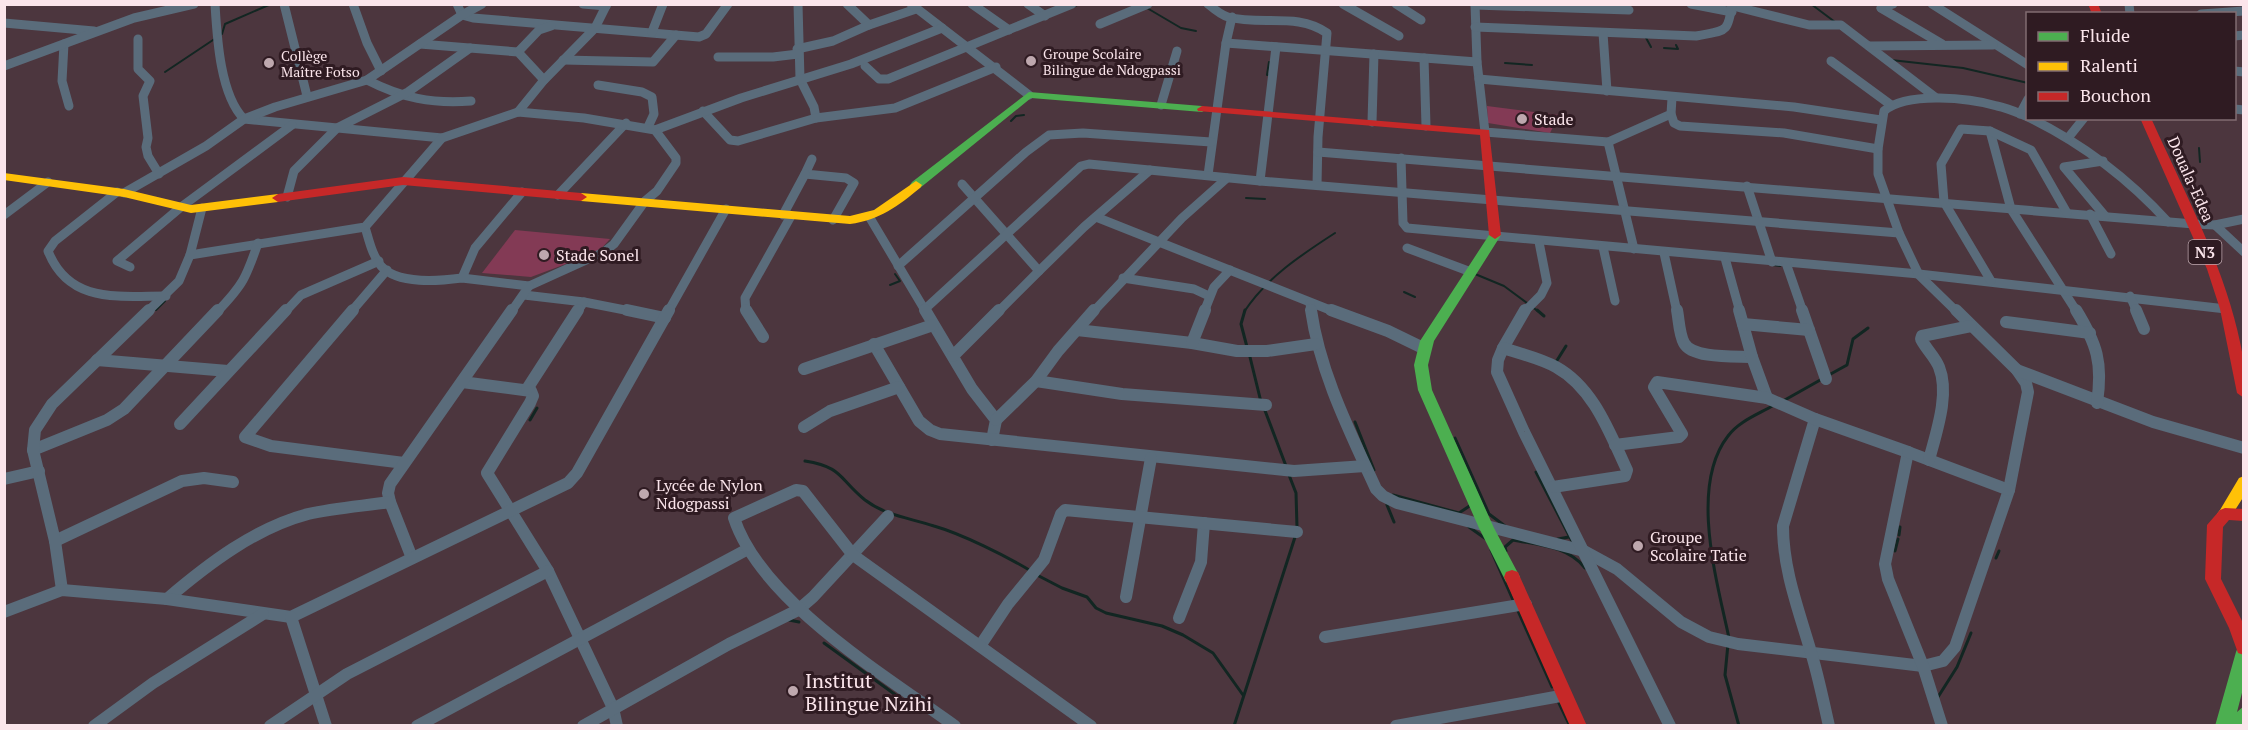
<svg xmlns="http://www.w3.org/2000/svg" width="2248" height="730" font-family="'PT Serif',serif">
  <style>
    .green { fill: #833a55 }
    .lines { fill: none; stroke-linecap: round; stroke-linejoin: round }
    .stream-far1 { stroke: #122622; stroke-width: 2 }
    .stream { stroke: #122622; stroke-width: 3 }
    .street-far1 { stroke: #5a6c7b; stroke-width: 9 }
    .street { stroke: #5a6c7b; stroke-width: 12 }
    .fast { fill: #4caf50; fill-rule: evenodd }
    .slow { fill: #ffc107; fill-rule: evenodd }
    .jam { fill: #c62828; fill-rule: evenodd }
    .poi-dot { fill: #bea8ae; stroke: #2f1b22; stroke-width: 2 }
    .labels { text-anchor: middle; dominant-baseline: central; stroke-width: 6; stroke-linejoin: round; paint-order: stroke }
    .far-poi-label { font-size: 14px; fill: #fbe5eb; stroke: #2f1b22; text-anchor: start }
    .shield { fill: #2f1b22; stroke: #bea8af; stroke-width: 1.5 }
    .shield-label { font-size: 15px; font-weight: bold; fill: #fbe5eb }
    .poi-label { font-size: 16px; fill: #fbe5eb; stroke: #2f1b22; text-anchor: start }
    .street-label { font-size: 16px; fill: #fbe5eb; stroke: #2f1b22 }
    .near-poi-label { font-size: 20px; fill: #fbe5eb; stroke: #2f1b22; text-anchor: start }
  </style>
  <rect width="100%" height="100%" fill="#4c363e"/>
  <g class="green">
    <path d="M1487,106L1559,115L1550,133L1488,123Z"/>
    <path d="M515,230L610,239L598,252L531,277L482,273Z"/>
  </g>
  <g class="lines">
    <g class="stream-far1">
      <path d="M1811,4L1835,22"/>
      <path d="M1073,7L1079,4"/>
      <path d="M1147,8L1181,28L1196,31"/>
      <path d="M1645,36L1651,47"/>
      <path d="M1664,48L1678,49L1676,45"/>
      <path d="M1891,60L1963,68L2028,83"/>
      <path d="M1269,62L1267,75H1270"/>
      <path d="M1505,63L1532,65"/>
      <path d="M165,72L222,34L225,24L271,4"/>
      <path d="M1011,121L1016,116L1024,115"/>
      <path d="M2199,148L2200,162"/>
      <path d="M1246,198L1265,199"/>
      <path d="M1773,265L1780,266"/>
      <path d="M1475,274L1504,286L1539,312"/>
      <path d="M890,285L900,281L895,274"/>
      <path d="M1404,292L1415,297"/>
      <path d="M156,310L165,301"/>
      <path d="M1244,312C1266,278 1301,255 1335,233"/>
    </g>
    <g class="stream">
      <path d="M1245,310L1241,324L1247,347"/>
      <path d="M1537,310L1544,316"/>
      <path d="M1249,353L1261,402"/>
      <path d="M1556,362L1566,346"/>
      <path d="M1827,376L1847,365L1853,339L1868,328"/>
      <path d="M1783,401L1822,379"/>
      <path d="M1264,408L1286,466"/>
      <path d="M530,420L537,408"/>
      <path d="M1355,422L1374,470"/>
      <path d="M1455,438L1489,514L1505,526"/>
      <path d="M805,461C843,467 839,479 865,500C886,516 910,518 934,526C962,534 1006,556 1031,571"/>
      <path d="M1536,472L1573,543"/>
      <path d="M1289,475L1296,493L1297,527"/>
      <path d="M1393,495L1459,513L1471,505"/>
      <path d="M1387,505L1394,522"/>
      <path d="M1469,527L1486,539"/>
      <path d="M1899,535L1900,527"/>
      <path d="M1558,539L1569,537"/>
      <path d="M1491,550L1513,600"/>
      <path d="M1506,551L1505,547L1513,540C1538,545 1568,546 1585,568"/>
      <path d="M1895,551L1898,539"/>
      <path d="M1996,558L1999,551"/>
      <path d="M1037,575L1062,588L1087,597L1096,608L1106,613L1162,626L1183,635L1213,653L1243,695"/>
      <path d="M1518,611L1552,687"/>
      <path d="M789,620L799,622"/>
      <path d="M1729,638C1717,581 1689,486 1728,436C1739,421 1759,414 1774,405"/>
      <path d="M824,643L904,701"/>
      <path d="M1728,644L1725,675L1739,726"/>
      <path d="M1938,697L1957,667L1971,633"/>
      <path d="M1558,701L1570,726"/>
      <path d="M1234,726L1296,534"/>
    </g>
    <g class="street-far1">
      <path d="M215,4C217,37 220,95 244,119L442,138"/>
      <path d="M284,4L307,96"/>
      <path d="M353,4L367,43L381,71"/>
      <path d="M457,4L462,15L473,18L699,37L706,34L728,4"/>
      <path d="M583,4L606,6"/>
      <path d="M798,4L800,79L814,107L816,118"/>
      <path d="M847,4L869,25L916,9"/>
      <path d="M911,4L1029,95"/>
      <path d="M972,4L1009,30"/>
      <path d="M1028,4L1045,16"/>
      <path d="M1208,4C1214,9 1221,15 1228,17C1262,26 1297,12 1327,33L1318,137L1317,185"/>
      <path d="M1343,4L1399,36"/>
      <path d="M1396,4L1421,20"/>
      <path d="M1475,4L1477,62L1485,132L1608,142L1671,114L1672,98"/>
      <path d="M1691,4L1732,12"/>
      <path d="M1932,4L2028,65"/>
      <path d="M2129,4L2130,14"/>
      <path d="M1475,5L1629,10"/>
      <path d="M1733,6L1809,25H1841L1935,97"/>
      <path d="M1881,8L1942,44"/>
      <path d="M1881,8L1893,4"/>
      <path d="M2201,14L2244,11"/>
      <path d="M4,23L94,31"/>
      <path d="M1100,24L1148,4"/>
      <path d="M1475,27L1696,36C1725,30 1728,35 1732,4"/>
      <path d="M652,32L663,4"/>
      <path d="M1603,33L1607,91"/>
      <path d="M2234,36L2244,35"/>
      <path d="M138,39V69L150,81L143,96L148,138L146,147L148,156L159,174"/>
      <path d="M1226,43L1477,62"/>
      <path d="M64,44L62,81L69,106"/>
      <path d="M420,44L518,52L544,80"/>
      <path d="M1869,46L1993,45"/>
      <path d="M797,49L833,41L869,25"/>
      <path d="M518,52L539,30L551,26"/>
      <path d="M718,57H773L798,54"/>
      <path d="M1424,58L1426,126"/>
      <path d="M563,60L653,62L676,35"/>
      <path d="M1831,61L1891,105"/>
      <path d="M4,66L134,18L194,4"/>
      <path d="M865,66L879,79H888L1072,4"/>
      <path d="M2234,71L2244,72"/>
      <path d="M1479,79L1794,107L1881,120"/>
      <path d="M367,80C402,98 432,104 471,101"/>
      <path d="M598,85L642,92L652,97L654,114L648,127"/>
      <path d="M1161,105L1177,51"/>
      <path d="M2234,109L2244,110"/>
      <path d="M703,111L730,140L738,141L816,118L895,108L996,67"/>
      <path d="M518,112L544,80L595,28L607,4"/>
      <path d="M1671,114L1674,123L1680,126L1784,133L1878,149"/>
      <path d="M2020,114L2028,99"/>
      <path d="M2030,118C2083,144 2128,178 2168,222"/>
      <path d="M1372,122L1374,54"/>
      <path d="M655,130L741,98L851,64L942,28"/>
      <path d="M1990,131L2011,209L2077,312"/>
      <path d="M2068,138L2084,118"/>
      <path d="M1608,142L1634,249"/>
      <path d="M1318,152L2194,224L2215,225L2244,219"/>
      <path d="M1401,158L1403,223L1407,228L1919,274L2226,309"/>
      <path d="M812,159L805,174L846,178L854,183L833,220"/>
      <path d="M2103,161L2064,167L2105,216"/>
      <path d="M1208,175L1226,43L1232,17"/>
      <path d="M1260,181L1276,47"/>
      <path d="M962,184L1039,271L998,312"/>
      <path d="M1747,186L1772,262"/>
      <path d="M117,192L55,241L48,251C69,304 118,296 166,296"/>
      <path d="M124,193L206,146L244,119L275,107L367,80L462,15L482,4"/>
      <path d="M558,195L626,123"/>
      <path d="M287,197L294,171L337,128L408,92L470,48"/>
      <path d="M2090,214L2111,254"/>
      <path d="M4,215L48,182"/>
      <path d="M783,215L805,174"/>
      <path d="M1096,217L1335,312"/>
      <path d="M870,218L926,312"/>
      <path d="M2215,225L2244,252"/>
      <path d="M365,227C369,240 372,255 381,266C398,285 439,281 462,278"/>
      <path d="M1603,247L1615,301"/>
      <path d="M1407,248L1471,272"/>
      <path d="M1664,253L1677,312"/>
      <path d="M190,255L365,227L442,138L518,112L584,118L655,130L676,158V163L657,191L645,201L614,244L604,252L529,286"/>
      <path d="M1725,258L1740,312"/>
      <path d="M1786,263L1803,312"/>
      <path d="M898,266L1026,152L1049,135L1083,133L1211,142"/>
      <path d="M130,267L117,261L181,207L292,125"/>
      <path d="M1039,271L1084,227L1150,170"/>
      <path d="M1123,278L1194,289L1209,296"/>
      <path d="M1991,281L1944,202L1941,164L1961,129L1990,131L2031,150L2067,213"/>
      <path d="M524,295L584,302L635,312"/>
      <path d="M2130,296L2137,312"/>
      <path d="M1310,303L1311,312"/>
      <path d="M925,309L1081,166L1089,164L1260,181L1899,233"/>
      <path d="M147,312L179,281L190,255L202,208"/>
      <path d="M217,312C243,285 246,278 258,243"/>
      <path d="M285,312L301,295L379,261"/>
      <path d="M351,312L387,270"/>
      <path d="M511,312L529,286L462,278L475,248L522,192"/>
      <path d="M577,312L584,302"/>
      <path d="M668,312L726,209"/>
      <path d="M746,312L745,298L791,216"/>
      <path d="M1093,312L1182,218L1227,178"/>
      <path d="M1204,312L1214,287L1230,270"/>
      <path d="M1524,312L1541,295L1547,283L1539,242"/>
      <path d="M1957,312L1919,275L1899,233L1878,174V149L1884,111C1907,91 1970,98 1997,106C2008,108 2018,113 2028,117"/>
    </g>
    <g class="street">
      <path d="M353,310L245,437L271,446L404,463"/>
      <path d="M627,310L665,318"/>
      <path d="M746,310L763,337"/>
      <path d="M925,310L972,389L996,420L992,440"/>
      <path d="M1311,310C1320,373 1350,432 1376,489L1383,496L1397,503L1584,551L1617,569L1681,622L1709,637L1738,644L1923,666L1943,661L1955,647L2009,490L2028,392L2026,383L2017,370"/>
      <path d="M1331,310L1388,331L1423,348"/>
      <path d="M1525,310L1503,348L1498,360L1497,372L1524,432L1670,726"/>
      <path d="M1677,310C1679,320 1679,334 1684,343C1692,359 1737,356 1752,357"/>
      <path d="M1739,310L1752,357L1767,398"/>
      <path d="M1802,310L1826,379"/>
      <path d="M1956,310L2017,370L2153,422L2244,448"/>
      <path d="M2076,310C2097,344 2103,363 2097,403"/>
      <path d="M2136,310L2144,329"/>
      <path d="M2006,322L2090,333"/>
      <path d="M1743,324L1809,330"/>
      <path d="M1077,330L1192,343L1237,351H1267L1316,344"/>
      <path d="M1192,343L1205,310"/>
      <path d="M874,344L919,421L930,430L940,434L1294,471L1365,466"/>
      <path d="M1503,348C1521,354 1540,358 1556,367C1594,388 1610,434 1627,470L1625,476L1553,487"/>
      <path d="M953,356L999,310"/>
      <path d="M97,360L228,371"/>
      <path d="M804,369L933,325"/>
      <path d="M1036,381L1122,394L1266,405"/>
      <path d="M462,382L531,391L533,396L530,403L487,473L548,571L613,708L617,726"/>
      <path d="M527,389L578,310"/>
      <path d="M1815,419L1783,526C1783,569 1798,608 1810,649C1818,674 1823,700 1829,726"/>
      <path d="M996,420L1036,381L1058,351L1094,310"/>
      <path d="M180,424L286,310"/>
      <path d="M804,427L830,411L899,387"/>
      <path d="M1615,445L1679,437L1682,434L1654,387L1657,382L1767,398L1815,419L1908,452L1885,564L1888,579L1923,666L1942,726"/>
      <path d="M33,450L107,420L124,409L218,310"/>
      <path d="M1908,452L2009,490"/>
      <path d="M1929,460C1936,433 1950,394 1939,367C1935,357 1926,349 1921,339L1922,336L1971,326"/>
      <path d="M4,479L39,471"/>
      <path d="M55,541L182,481L204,478L233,482"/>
      <path d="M412,558L390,502L388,493L390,484L512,310"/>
      <path d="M62,590L55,541L33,450L35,430L52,404L149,310"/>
      <path d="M1126,597L1151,458"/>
      <path d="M167,599C208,564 255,528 308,514C335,508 363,506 390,502"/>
      <path d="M4,612L62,590L167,599L291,617L568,483L577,473L669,310"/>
      <path d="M291,617L326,726"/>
      <path d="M1179,618L1201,562L1204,523"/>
      <path d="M1325,637L1526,604"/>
      <path d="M980,646L1008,604L1044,560L1061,514L1065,510L1297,532"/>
      <path d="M94,726L153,683L263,614"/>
      <path d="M270,726L347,674L548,571"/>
      <path d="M417,726L748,549"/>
      <path d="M583,726L729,644L798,610L813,597L888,516"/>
      <path d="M955,726C886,676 761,601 734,518L796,490L803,491L853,555L1091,726"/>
      <path d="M1396,726L1566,695"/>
    </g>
    <g class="fast">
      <path d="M1029,92L1202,106L1207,109L1202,112L1031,98L920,188H912L910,185L912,182Z"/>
      <path d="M1495,231L1501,235L1434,341L1428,365L1432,390L1494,528L1520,577L1518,582L1512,584L1506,582L1479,528L1418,390L1414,365L1420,341L1491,232Z"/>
      <path d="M2244,645V685L2237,712L2244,706V726H2215L2236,652L2238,647Z"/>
    </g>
    <g class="slow">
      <path d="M4,173L124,189L191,205L278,194L284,198L278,202L191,213L124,197L4,180Z"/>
      <path d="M916,181L922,185L920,188C898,206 880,220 850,224L581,201L575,197L581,193L850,216L874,210Z"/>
      <path d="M2244,476V496L2230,518L2225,520L2220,518L2217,514L2220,510L2239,478Z"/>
    </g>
    <g class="jam">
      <path d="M2088,4H2098L2102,14H2092Z"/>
      <path d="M1202,106L1489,130L1501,235L1495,239L1489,235L1480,135L1198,111L1197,109Z"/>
      <path d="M2140,118H2151C2186,196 2228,272 2243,357C2245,370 2244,385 2244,398L2237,393L2220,309L2207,269Z"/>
      <path d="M403,177L581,193L587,197L581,201L403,185L278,202L272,198L278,194Z"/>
      <path d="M2225,508L2244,509V521L2229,520L2223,527L2221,579L2244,625V655L2238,653L2229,628L2205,579L2207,525L2220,510Z"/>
      <path d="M1512,570L1518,572L1520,577L1587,726H1570L1504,577L1506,572Z"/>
    </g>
  </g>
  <g class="poi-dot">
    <circle cx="1031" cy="61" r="6"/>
    <circle cx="269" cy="63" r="6"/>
    <circle cx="1522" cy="119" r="6"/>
    <circle cx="544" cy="255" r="6"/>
    <circle cx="644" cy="494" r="6"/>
    <circle cx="1638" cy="546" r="6"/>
    <circle cx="793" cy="691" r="6"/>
  </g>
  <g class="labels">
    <g class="far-poi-label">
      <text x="1043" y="53">Groupe Scolaire<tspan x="1043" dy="16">Bilingue de Ndogpassi</tspan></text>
      <text x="281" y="55">Collège<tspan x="281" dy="16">Maître Fotso</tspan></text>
    </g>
    <rect class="shield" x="2188.5" y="240" width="33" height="24" rx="4.5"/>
    <g class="shield-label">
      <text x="2205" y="252">N3</text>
    </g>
    <g class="poi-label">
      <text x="1534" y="119">Stade</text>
      <text x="556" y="255">Stade Sonel</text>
      <text x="656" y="485">Lycée de Nylon<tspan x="656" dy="18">Ndogpassi</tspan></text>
      <text x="1650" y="537">Groupe<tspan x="1650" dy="18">Scolaire Tatie</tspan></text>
    </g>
    <g class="street-label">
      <text transform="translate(2191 179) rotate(66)">Douala-Edea</text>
    </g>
    <g class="near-poi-label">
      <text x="805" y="680">Institut<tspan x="805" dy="23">Bilingue Nzihi</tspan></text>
    </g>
  </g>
  <rect width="2248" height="730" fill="none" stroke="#fbe5eb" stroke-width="12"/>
  <rect x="2026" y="12" width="210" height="108" fill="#2f1b22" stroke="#816c72" stroke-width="1.5"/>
  <rect x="2038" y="32" width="30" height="9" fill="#4caf50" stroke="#816c72" stroke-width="1.5"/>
  <text x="2080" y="42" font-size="18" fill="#fbe5eb">Fluide</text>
  <rect x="2038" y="62" width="30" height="9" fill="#ffc107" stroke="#816c72" stroke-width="1.5"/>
  <text x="2080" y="72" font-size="18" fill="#fbe5eb">Ralenti</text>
  <rect x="2038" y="92" width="30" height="9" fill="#c62828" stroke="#816c72" stroke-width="1.5"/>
  <text x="2080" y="102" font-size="18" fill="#fbe5eb">Bouchon</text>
</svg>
